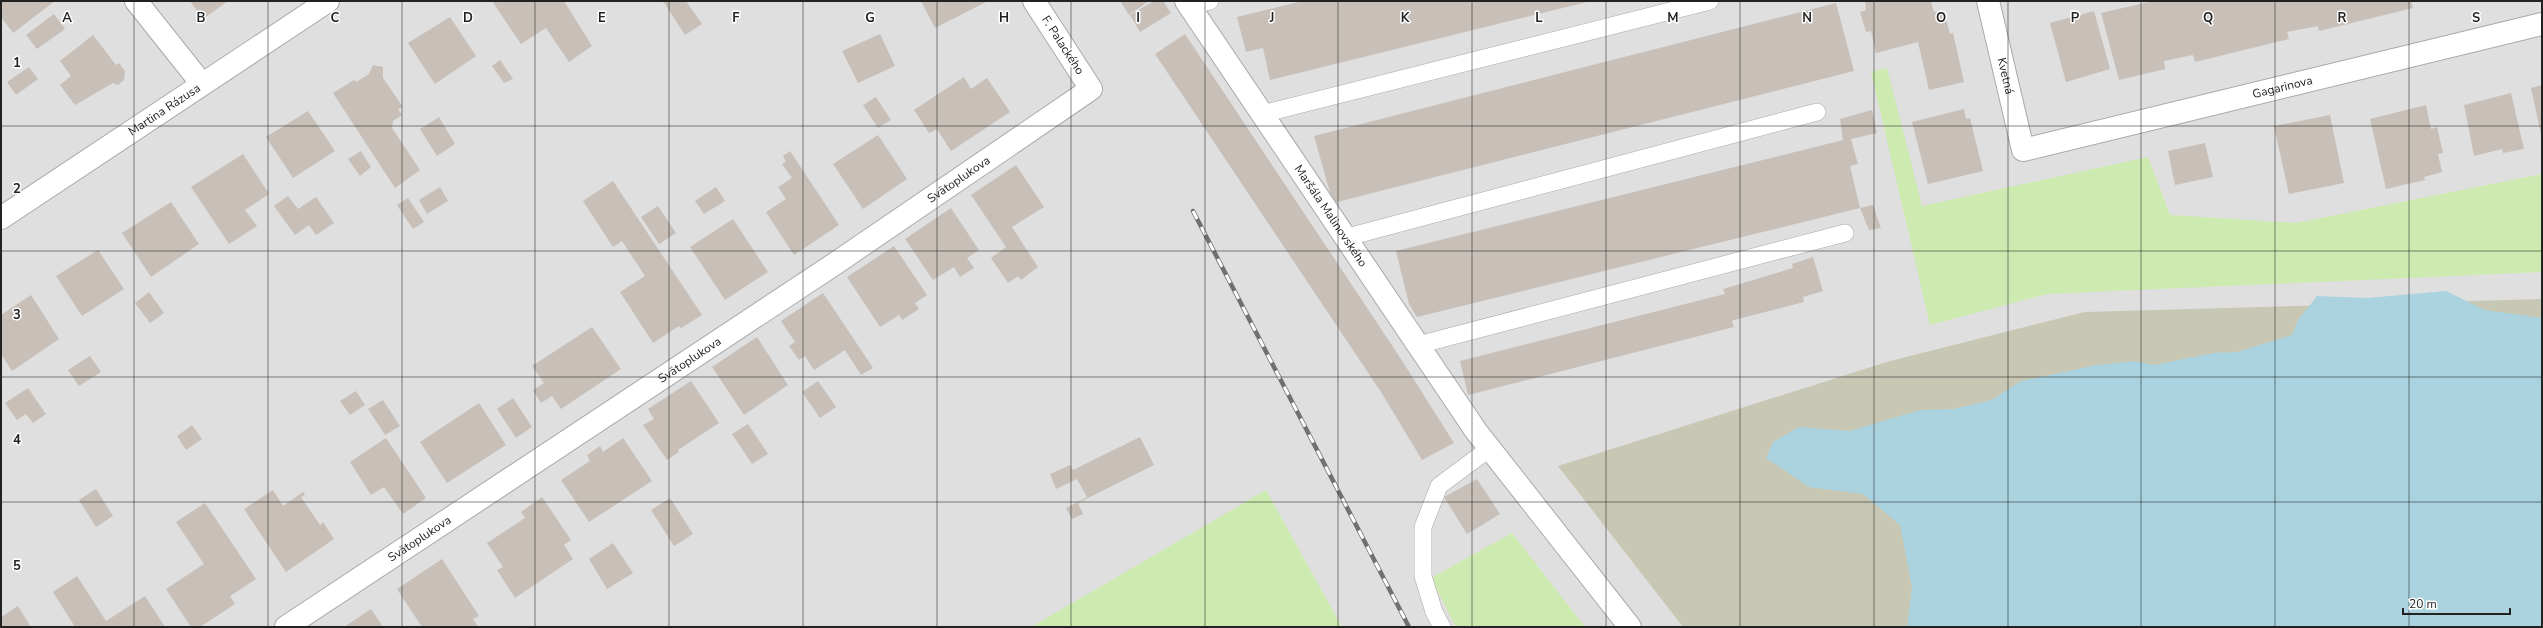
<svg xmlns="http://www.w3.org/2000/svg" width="2543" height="628" font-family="'Nunito Sans',sans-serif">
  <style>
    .residential { fill: #e0dfdf }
    .construction { fill: #c7c7b4 }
    .grass { fill: #cdebb0 }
    .water { fill: #aad3df }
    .building { fill: #c7bfb8 }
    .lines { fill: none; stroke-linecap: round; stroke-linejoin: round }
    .lane-casing { stroke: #a9a9a9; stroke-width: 18 }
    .street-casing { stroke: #a9a9a9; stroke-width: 24 }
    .lane { stroke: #fff; stroke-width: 17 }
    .street { stroke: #fff; stroke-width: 22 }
    .rail-casing { stroke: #707070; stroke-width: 4.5 }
    .rail { stroke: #fff; stroke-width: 3; stroke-dasharray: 9; stroke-linecap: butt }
    .grid { fill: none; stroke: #222; stroke-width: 1; stroke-opacity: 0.55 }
    .labels { text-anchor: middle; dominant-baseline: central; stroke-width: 3; stroke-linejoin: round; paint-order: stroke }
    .street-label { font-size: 12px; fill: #222; stroke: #fff }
    .grid-label { font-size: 13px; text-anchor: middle; font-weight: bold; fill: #222; stroke: #fff; stroke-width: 3; stroke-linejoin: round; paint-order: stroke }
  </style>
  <rect width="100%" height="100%" fill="#f2efe9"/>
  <rect class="residential" x="1" y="1" width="2541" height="626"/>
  <path class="construction" d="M2542,299V627H1683L1558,466L1890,361L2085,312Z"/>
  <g class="grass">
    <path d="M1887,68L1922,206L2148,157L2170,215L2296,223L2542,174V272L2047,294L1930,325L1871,72Z"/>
    <path d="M1266,490L1342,627H1031Z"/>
    <path d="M1512,533L1585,627H1456L1431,578Z"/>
  </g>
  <path class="water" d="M2446,291L2485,310L2542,318V627H1907L1912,587L1900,525L1863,494L1809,487L1766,458L1773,442L1799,427L1850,431L1920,410L1953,409L1992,400L2021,381L2097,365L2135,361L2154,365L2213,353L2237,352L2292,335L2298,320L2317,296L2367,298Z"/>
  <g class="building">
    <path d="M1,1H55L13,33L1,17Z"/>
    <path d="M190,1H228L203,19Z"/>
    <path d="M492,1H564L592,46L569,62L546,28L521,44Z"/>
    <path d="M663,1H686L702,24L685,35Z"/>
    <path d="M921,1H988L935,28Z"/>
    <path d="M1120,1H1149L1129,15Z"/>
    <path d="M1154,1H1163L1171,13L1140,32L1130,15Z"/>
    <path d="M1303,1H1587V2L1270,80L1263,48L1246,52L1237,17Z"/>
    <path d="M1865,1H1931L1934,12L1944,11L1950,34L1953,33L1964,82L1929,90L1918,42L1876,53L1871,31L1866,32L1860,12L1866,10Z"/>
    <path d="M2153,1H2411L2413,8L2319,31L2318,26L2287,32L2289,39L2195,62L2193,55L2164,61L2165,69L2119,80L2101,13Z"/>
    <path d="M1836,3L1854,71L1333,203L1314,136Z"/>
    <path d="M2094,11L2110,69L2066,82L2050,23Z"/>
    <path d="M54,14L65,29L37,49L26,35Z"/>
    <path d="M450,17L476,56L435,84L408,43Z"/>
    <path d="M880,34L895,66L858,83L842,51Z"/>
    <path d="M1185,34L1401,359L1454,443L1422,460L1381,392L1155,54Z"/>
    <path d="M93,35L116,65L119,63L125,71L124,80L118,85L113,83L75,105L60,85L71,76L60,61Z"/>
    <path d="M500,60L513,79L504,83L492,66Z"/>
    <path d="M373,65L383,67V78L403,107L398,109L402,115L393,121L392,128L420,170L395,188L333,93L354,80L356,82L369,74Z"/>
    <path d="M29,67L38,79L16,95L7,82Z"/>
    <path d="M964,77L971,89L987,78L1010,112L951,151L937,129L929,133L914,110Z"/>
    <path d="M2542,85V134H2541L2531,88Z"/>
    <path d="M2511,93L2524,149L2503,153L2502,149L2474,156L2464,105Z"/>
    <path d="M876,97L891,120L878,128L863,105Z"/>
    <path d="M2426,105L2431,129L2437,127L2443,153L2438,154L2442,172L2424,177L2425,180L2386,189L2370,119Z"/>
    <path d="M1964,109L1966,119L1970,118L1983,171L1928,184L1912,122Z"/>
    <path d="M1872,110L1877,133L1851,139L1858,164L1850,166L1860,208L1873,205L1881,228L1869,230L1860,208L1417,317L1409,304L1396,251L1843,140L1840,119Z"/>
    <path d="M308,111L335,151L293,178L266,137Z"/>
    <path d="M2330,115L2344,183L2289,194L2274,126Z"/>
    <path d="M439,117L455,144L437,156L420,129Z"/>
    <path d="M878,135L907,179L863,209L833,164Z"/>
    <path d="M2205,143L2213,177L2175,185L2168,151Z"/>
    <path d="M361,151L371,167L360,176L348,159Z"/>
    <path d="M790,151L839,225L794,255L766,212L786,199L778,187L792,178L782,164L786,162L783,156Z"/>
    <path d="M243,154L269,194L245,210L257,226L229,244L191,187Z"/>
    <path d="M1016,165L1044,207L1012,227L1038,267L1021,280L1018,276L1008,283L991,258L1006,247L971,195Z"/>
    <path d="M613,181L702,315L681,328L679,326L653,343L620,292L645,276L622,241L613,247L583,201Z"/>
    <path d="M440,187L448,201L427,214L419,200Z"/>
    <path d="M716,187L725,201L704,214L695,201Z"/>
    <path d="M288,196L298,209L316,197L334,223L316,235L309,225L295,235L274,206Z"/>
    <path d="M408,198L424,222L413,229L397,205Z"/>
    <path d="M171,202L199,244L151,277L122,233Z"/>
    <path d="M658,206L676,233L659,244L641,217Z"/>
    <path d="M951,208L979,250L967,258L974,268L960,277L954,267L933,280L905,239Z"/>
    <path d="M733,219L768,272L725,300L690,247Z"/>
    <path d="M894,246L927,295L915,303L919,309L902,320L899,315L880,327L847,277Z"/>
    <path d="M98,250L124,289L82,316L56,276Z"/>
    <path d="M1813,257L1823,291L1803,297L1804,302L1734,320L1732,321L1734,327L1468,395L1460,361L1725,294L1723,289L1793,268L1792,264Z"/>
    <path d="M149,292L164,313L150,323L135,303Z"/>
    <path d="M823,293L873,368L861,375L845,350L814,370L805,356L799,360L789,346L795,342L781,321Z"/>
    <path d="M31,295L59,339L12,371L1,354V315Z"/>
    <path d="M592,327L621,369L561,409L552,396L541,403L533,390L544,383L532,366Z"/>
    <path d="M757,337L788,385L744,415L712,367Z"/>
    <path d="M90,356L101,372L79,386L68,370Z"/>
    <path d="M691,381L719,423L678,450L679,452L667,460L643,425L654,419L648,409Z"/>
    <path d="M818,381L836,407L820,418L802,392Z"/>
    <path d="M28,388L46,414L33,423L26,414L17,420L5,403Z"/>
    <path d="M356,391L365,405L350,415L340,401Z"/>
    <path d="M513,398L532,427L516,438L497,409Z"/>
    <path d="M383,400L400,426L385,435L368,409Z"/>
    <path d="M479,403L506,445L447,483L420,442Z"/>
    <path d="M748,424L768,454L752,464L732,434Z"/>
    <path d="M192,425L202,439L186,450L177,436Z"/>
    <path d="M1140,437L1154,465L1078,503L1083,514L1072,519L1066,508L1087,497L1077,479L1056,489L1050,474L1070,465L1073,470Z"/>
    <path d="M386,438L426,498L403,514L384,487L371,495L350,462Z"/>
    <path d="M623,438L652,481L589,522L561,480L590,461L587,455L600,446L603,452Z"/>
    <path d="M1477,479L1500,514L1467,534L1444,497Z"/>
    <path d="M96,489L113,516L96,527L79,500Z"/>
    <path d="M273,490L283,506L303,492L305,495L301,497L320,525L323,522L334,539L286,572L244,509Z"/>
    <path d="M542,497L571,540L564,545L573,559L515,598L497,570L503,567L487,543L525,518L521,512Z"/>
    <path d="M670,498L693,534L674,546L651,510Z"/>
    <path d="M205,503L256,579L230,596L235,604L200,627H191L166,589L204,564L176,522Z"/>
    <path d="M613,543L633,573L607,589L589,559Z"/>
    <path d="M442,559L479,616L473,619L478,627H422L397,589Z"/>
    <path d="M77,576L106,621L145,596L165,627H75L53,592Z"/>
    <path d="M18,606L31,627H1V617Z"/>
    <path d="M371,609L383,627H344Z"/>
  </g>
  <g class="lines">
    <defs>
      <g id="lane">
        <path d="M1189,6L1210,1"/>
        <path d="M1262,114L1710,1"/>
        <path d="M1344,238L1817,112"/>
        <path d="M1418,345L1845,233"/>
        <path d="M1442,627L1434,612L1423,576V527L1439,486L1490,448"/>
      </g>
      <g id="street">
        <path d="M136,1L202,84"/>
        <path id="s1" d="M1186,1L1476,431L1630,627"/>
        <path id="s2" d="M1988,1L2023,150L2542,24"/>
        <path id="s3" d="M1,218L328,1"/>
        <path id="s4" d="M286,627L836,263L1091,89L1034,1"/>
      </g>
    </defs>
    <use href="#lane" class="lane-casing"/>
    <use href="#street" class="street-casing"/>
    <use href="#lane" class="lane"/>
    <use href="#street" class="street"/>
    <defs>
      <path id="rail" d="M1193,211L1409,627"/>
    </defs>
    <use href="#rail" class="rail-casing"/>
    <use href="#rail" class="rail"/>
  </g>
  <path class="grid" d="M134,1V627M268,1V627M402,1V627M535,1V627M669,1V627M803,1V627M937,1V627M1071,1V627M1205,1V627M1338,1V627M1472,1V627M1606,1V627M1740,1V627M1874,1V627M2008,1V627M2141,1V627M2275,1V627M2409,1V627M1,126H2542M1,251H2542M1,377H2542M1,502H2542"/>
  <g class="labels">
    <g class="street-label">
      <text transform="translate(1063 45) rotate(57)">F. Palackého</text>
      <text stroke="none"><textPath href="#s2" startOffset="77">Kvetná</textPath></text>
      <text stroke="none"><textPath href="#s2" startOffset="420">Gagarinova</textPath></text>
      <text stroke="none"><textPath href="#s3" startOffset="196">Martina Rázusa</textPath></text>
      <text stroke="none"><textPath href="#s4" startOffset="808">Svätoplukova</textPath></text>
      <text stroke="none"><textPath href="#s1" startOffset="259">Maršála Malinovského</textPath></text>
      <text stroke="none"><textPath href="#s4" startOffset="484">Svätoplukova</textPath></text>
      <text stroke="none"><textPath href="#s4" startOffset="160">Svätoplukova</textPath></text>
    </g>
  </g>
  <g class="grid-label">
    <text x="67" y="22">A</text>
    <text x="201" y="22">B</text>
    <text x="335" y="22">C</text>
    <text x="468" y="22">D</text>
    <text x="602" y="22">E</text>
    <text x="736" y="22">F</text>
    <text x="870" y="22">G</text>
    <text x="1004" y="22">H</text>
    <text x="1138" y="22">I</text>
    <text x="1272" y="22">J</text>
    <text x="1405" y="22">K</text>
    <text x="1539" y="22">L</text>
    <text x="1673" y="22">M</text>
    <text x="1807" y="22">N</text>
    <text x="1941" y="22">O</text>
    <text x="2075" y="22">P</text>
    <text x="2208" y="22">Q</text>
    <text x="2342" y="22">R</text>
    <text x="2476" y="22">S</text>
    <text x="17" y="67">1</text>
    <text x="17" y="193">2</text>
    <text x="17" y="319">3</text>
    <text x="17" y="444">4</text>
    <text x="17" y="570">5</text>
  </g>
  <rect width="2543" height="628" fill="none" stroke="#222222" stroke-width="4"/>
  <path d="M2403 608v6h107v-6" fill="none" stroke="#222222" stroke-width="2"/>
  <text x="2409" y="608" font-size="12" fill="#222222" stroke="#ffffff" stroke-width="3" paint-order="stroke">20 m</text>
</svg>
